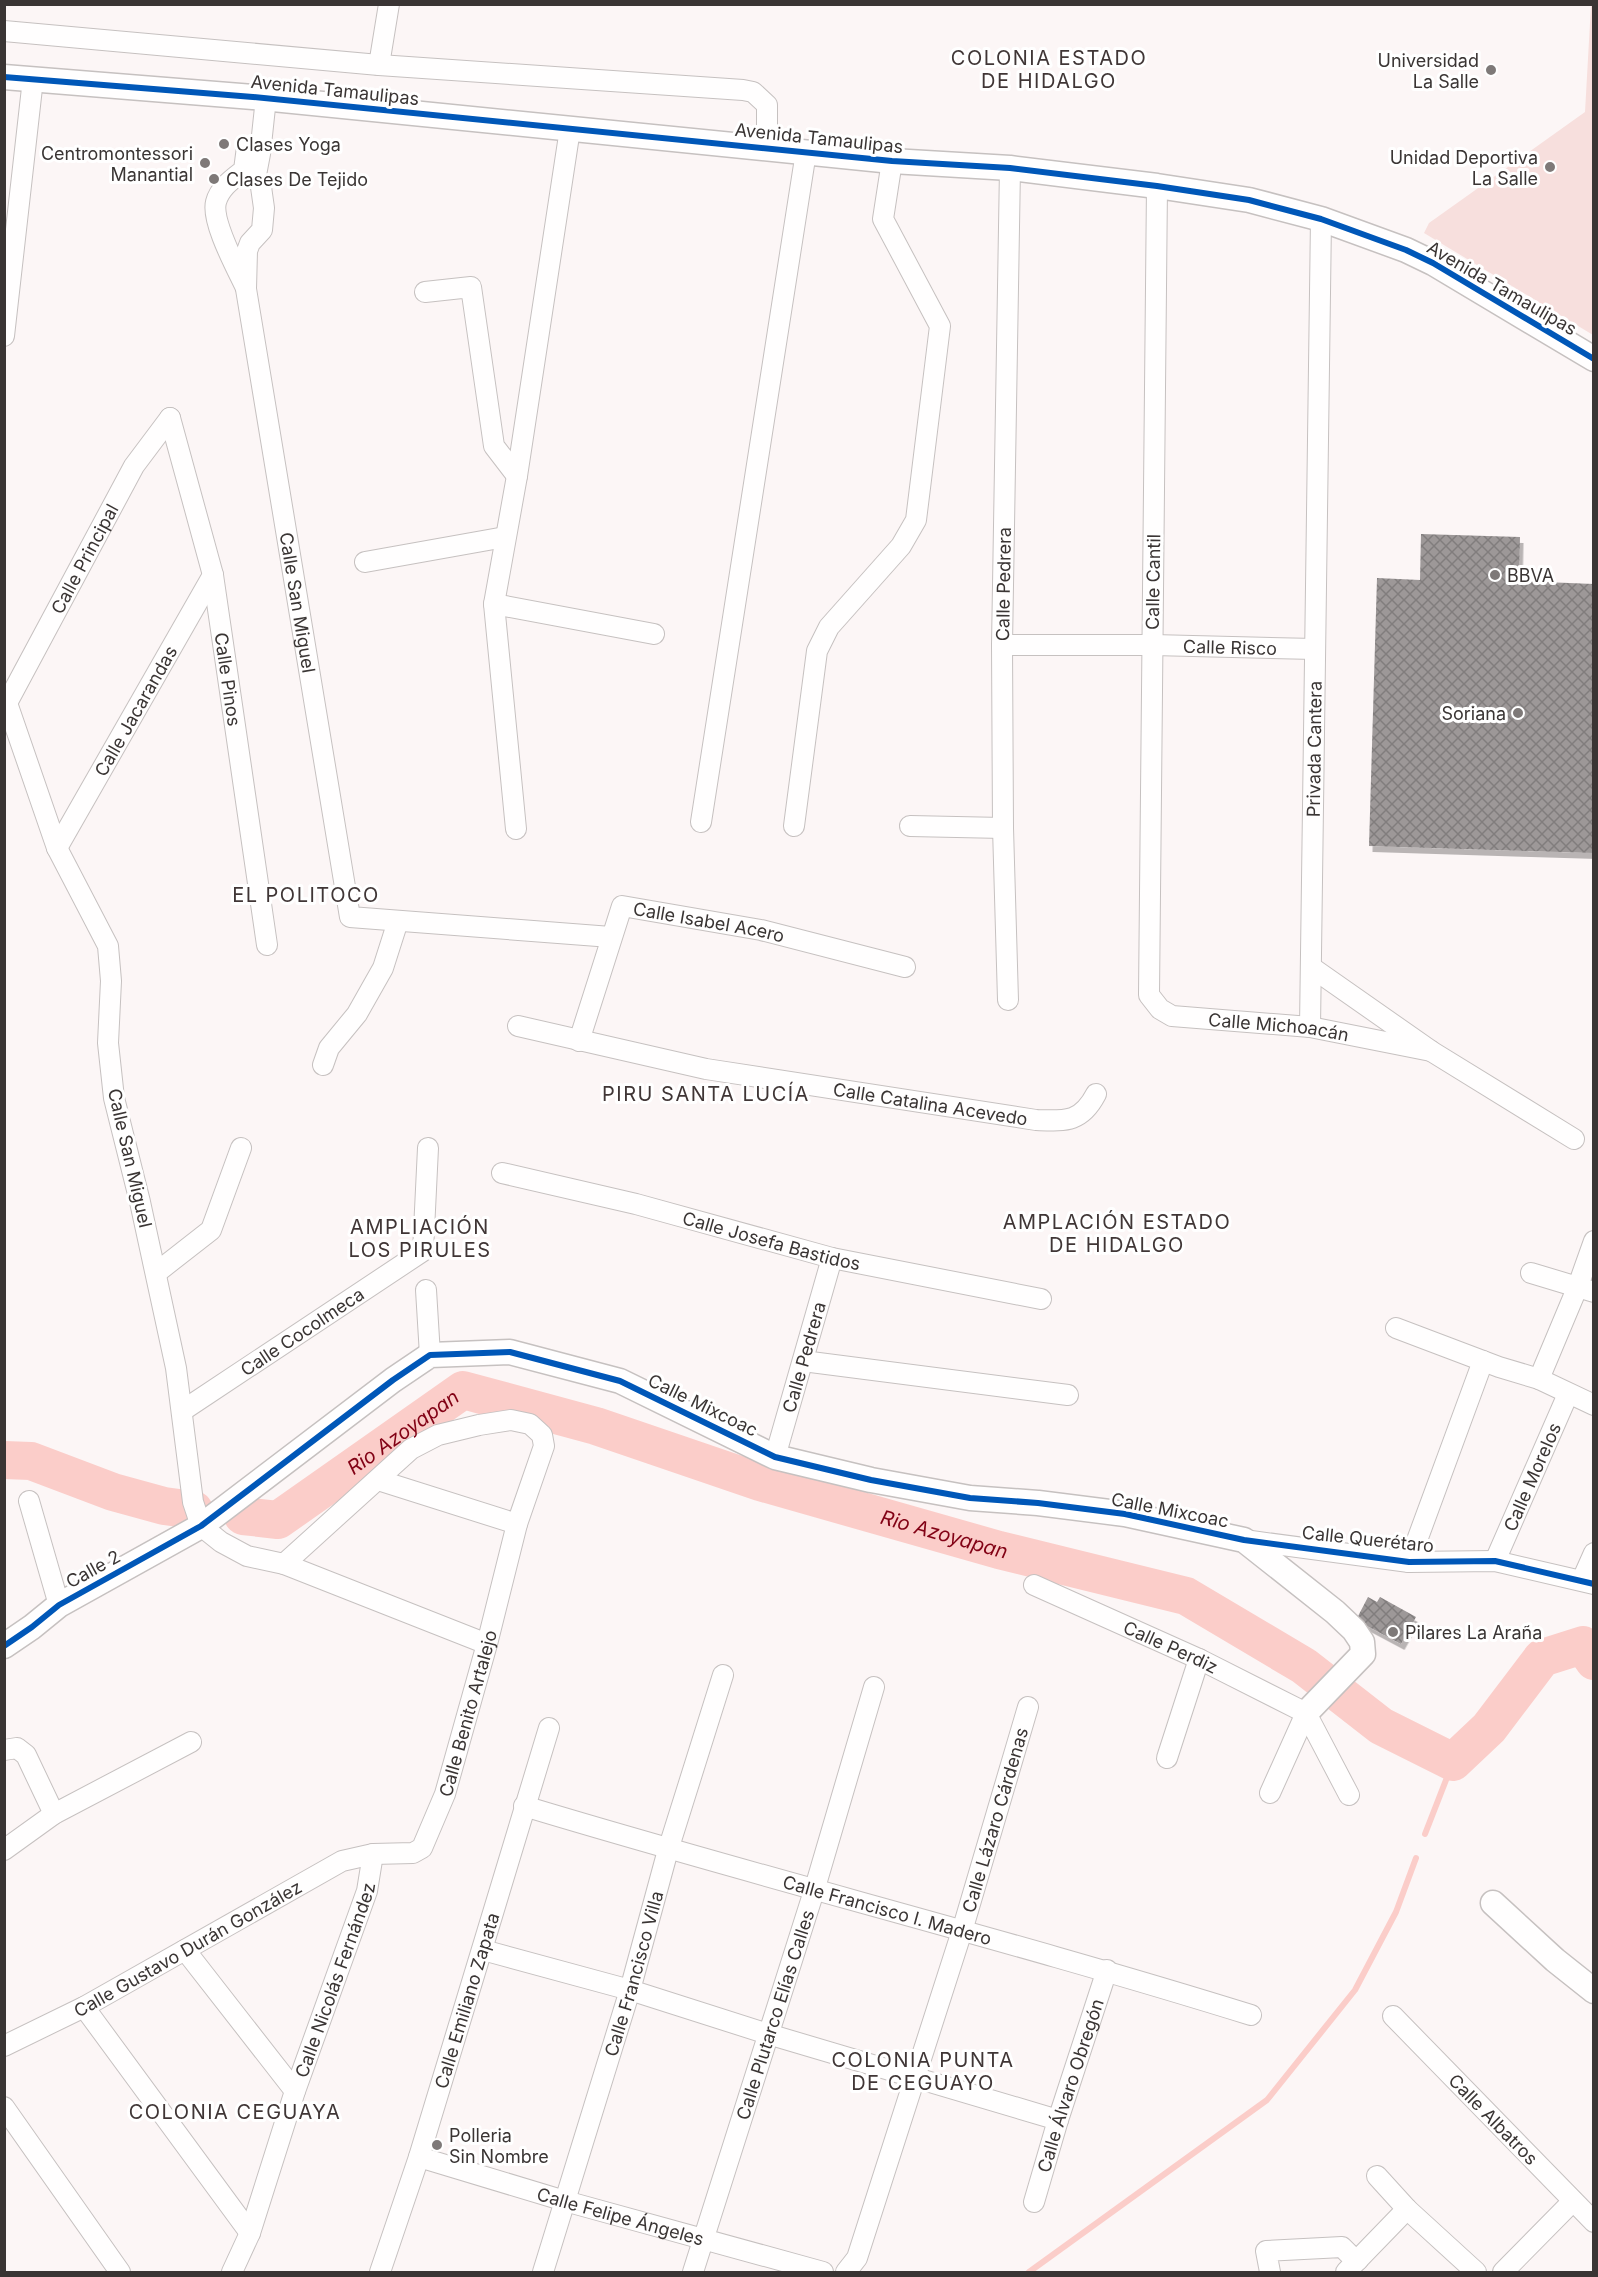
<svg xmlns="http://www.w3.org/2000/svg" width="1598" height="2277" font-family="Inter,sans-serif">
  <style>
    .pitch { fill: #f7dfdd }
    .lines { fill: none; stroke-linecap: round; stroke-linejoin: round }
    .stream { stroke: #fbcdc9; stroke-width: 6 }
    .river { stroke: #fbcdc9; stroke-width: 38 }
    .building { fill: url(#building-cross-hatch); filter: url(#shadow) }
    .minor-casing { stroke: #c6c1c0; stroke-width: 22 }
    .tertiary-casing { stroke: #c6c1c0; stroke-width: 27 }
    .minor { stroke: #fffefe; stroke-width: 20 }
    .tertiary { stroke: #fffefe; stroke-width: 24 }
    .cycleway-casing { stroke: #fff; stroke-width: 10 }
    .cycleway { stroke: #0057b8; stroke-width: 6 }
    .poi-dot { fill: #7e7978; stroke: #fff; stroke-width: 2 }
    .labels { text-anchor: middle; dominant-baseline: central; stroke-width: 6; stroke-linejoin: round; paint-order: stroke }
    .poi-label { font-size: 18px; fill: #3a3534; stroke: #fff; text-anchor: start }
    .street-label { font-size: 18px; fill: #3a3534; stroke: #fff }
    .neighbourhood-label { font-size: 20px; letter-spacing: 1.5px; fill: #403636; stroke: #fff }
    .water-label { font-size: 20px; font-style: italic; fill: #820215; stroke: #fff }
  </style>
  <defs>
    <pattern id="building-cross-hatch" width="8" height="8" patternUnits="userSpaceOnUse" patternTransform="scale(1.5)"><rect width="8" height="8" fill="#9d9898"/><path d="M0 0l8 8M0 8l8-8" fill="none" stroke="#817d7d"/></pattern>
    <filter id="shadow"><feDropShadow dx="3.5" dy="6" stdDeviation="0" flood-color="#0004"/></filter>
  </defs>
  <rect width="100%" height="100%" fill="#fcf6f6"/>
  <path class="pitch" d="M1591,5H1594L1593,335L1424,233L1429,223L1585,112Z"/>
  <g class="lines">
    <g class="stream">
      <path d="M1425,1834L1453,1762"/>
      <path d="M1029,2272L1267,2100L1355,1990L1396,1912L1416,1858"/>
    </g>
    <g class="river">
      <path d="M4,1460L31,1461L113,1492L164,1506L194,1510"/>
      <path id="s1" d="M243,1516L278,1520L463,1390L596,1426L760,1482L999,1550L1186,1596L1304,1666L1381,1726L1453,1762L1489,1728L1542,1658L1583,1645L1594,1661"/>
    </g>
  </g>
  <g class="building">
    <path d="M1421,534L1520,537L1519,581L1594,584V853L1369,846L1377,578L1420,580Z"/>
    <path d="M1368,1597L1377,1602L1380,1597L1416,1617L1401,1644L1356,1620Z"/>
  </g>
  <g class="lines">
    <defs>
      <g id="minor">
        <path d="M4,31L379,65L743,90L753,92L767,105V148"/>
        <path d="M379,65L389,4"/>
        <path id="s2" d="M266,98L260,154L256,175L261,187L264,208L262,230L250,243L247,251L246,289L350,917L611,937"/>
        <path id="s3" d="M1157,186L1149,995L1160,1009L1172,1016L1310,1027L1431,1051"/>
        <path d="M245,286C236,267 211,221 216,202C220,187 234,178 244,170L247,147"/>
        <path d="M425,292L471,287L494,446L517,476"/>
        <path d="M4,336L33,79"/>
        <path id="s4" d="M170,418L213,575L267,945"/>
        <path d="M365,562L505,537"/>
        <path d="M494,604L654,634"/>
        <path id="s5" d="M1002,645H1153L1315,649"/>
        <path d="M701,822L806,152"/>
        <path d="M794,826L817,651L829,627L901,546L916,520L940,326L883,219L892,161"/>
        <path d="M910,826L1003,828"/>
        <path d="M516,829L494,604L517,476L570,129"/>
        <path id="s6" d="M57,848L213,575"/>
        <path d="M1311,967L1431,1051L1574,1139"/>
        <path id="s7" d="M1008,1000L1003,828L1002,645L1010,168"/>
        <path id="s8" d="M518,1026L706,1069L1036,1120C1065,1121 1081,1123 1096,1094"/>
        <path id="s9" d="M1310,1027L1321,219"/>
        <path id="s10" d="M579,1041L622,906L761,930L905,967"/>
        <path d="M323,1065L329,1048L357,1014L383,968L398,921"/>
        <path id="s11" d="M502,1173L636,1204L832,1258L1041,1299"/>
        <path d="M156,1273L211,1230L241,1148"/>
        <path d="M1531,1273L1594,1292"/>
        <path d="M426,1290L430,1355"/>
        <path d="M1396,1328L1499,1367L1539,1379L1594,1405"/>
        <path d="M803,1361L1068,1395"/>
        <path d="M1539,1379L1578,1286L1594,1241"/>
        <path id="s12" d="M182,1411L423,1251L428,1148"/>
        <path id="s13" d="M775,1457L832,1258"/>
        <path d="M378,1480L517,1524"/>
        <path d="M29,1501L59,1605"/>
        <path d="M1244,1540L1409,1562L1495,1561L1594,1584"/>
        <path id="s14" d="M1495,1561L1568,1394"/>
        <path d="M1409,1562L1483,1361"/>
        <path d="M284,1564L487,1644"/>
        <path d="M1582,1580L1594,1553"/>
        <path id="s15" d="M1034,1585L1199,1659L1306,1713L1349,1795"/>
        <path d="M4,1750L17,1748L26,1755L54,1814"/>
        <path d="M1167,1758L1199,1659"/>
        <path d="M1270,1793L1306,1713"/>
        <path id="s16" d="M524,1806C765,1879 1010,1940 1251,2015"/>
        <path d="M4,1850L54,1814L191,1742"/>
        <path d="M185,1950L295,2091"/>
        <path d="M483,1950L630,1990L768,2034L1058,2120"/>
        <path d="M84,2007L250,2233"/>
        <path id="s17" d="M1393,2016L1594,2222"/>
        <path id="s18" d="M4,2046L84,2007L342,1861L373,1854L413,1853L422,1848L445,1794L487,1644L517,1524L544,1446L542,1435L530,1424L511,1420L479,1425L438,1435L411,1449L284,1564L247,1556L221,1542L201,1526L193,1502L176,1368L140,1202L114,1098L108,1043L111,981L108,946L57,848L7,703L134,466L170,418"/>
        <path d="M4,2107L120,2272"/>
        <path id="s19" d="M419,2157L565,2201L823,2272"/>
        <path d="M1377,2176L1407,2209L1476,2272"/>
        <path id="s20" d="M1034,2202L1058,2120L1107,1970"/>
        <path id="s21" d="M232,2272L250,2233L295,2091L367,1891L373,1854"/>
        <path id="s22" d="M380,2272L419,2157L549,1728"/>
        <path id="s23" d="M543,2272L630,1990L668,1850L723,1675"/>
        <path id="s24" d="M693,2272L814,1891L874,1687"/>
        <path id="s25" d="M846,2272L857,2258L962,1931L1028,1707"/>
        <path d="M1270,2272L1266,2251L1342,2247L1351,2256L1358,2260"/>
        <path d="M1346,2272L1407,2209"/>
        <path d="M1503,2272L1573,2201"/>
      </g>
      <g id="tertiary">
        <path d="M4,77L253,97L892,161L1010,168L1157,186L1249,200L1321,219L1406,250L1433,263L1594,359"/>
        <path d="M4,1646L32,1627L59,1605L201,1526L393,1380L430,1355L510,1352L620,1381L775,1457L871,1480L970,1498L1038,1503L1125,1514L1244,1540L1335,1612L1354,1630L1362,1642L1363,1654L1306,1713"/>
        <path d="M1493,1903L1555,1960L1594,1991"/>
      </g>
    </defs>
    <use href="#minor" class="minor-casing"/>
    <use href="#tertiary" class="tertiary-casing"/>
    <use href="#minor" class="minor"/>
    <use href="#tertiary" class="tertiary"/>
    <defs>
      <g id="cycleway">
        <path d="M4,77L253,97L892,161L1010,168L1157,186L1249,200L1321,219L1406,250L1433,263L1594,359"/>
        <path d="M4,1646L32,1627L59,1605L201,1526L393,1380L430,1355L510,1352L620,1381L775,1457L871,1480L970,1498L1038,1503L1125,1514L1244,1540L1409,1562L1495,1561L1594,1584"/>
      </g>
    </defs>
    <use href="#cycleway" class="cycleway-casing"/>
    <use href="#cycleway" class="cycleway"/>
  </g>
  <g class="poi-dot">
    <circle cx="1491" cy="70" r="6"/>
    <circle cx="224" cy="144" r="6"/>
    <circle cx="205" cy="163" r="6"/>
    <circle cx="1550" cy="167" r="6"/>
    <circle cx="214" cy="179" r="6"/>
    <circle cx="1495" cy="575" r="6"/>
    <circle cx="1518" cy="713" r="6"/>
    <circle cx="1393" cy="1632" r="6"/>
    <circle cx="437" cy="2145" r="6"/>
  </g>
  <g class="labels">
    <g class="poi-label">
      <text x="1479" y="60" text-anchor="end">Universidad<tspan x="1479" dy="21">La Salle</tspan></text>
      <text x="236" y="144">Clases Yoga</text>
      <text x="193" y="153" text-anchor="end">Centromontessori<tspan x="193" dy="21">Manantial</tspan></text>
      <text x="1538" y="157" text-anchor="end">Unidad Deportiva<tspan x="1538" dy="21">La Salle</tspan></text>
      <text x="226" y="179">Clases De Tejido</text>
      <text x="1507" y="575">BBVA</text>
      <text x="1506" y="713" text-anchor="end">Soriana</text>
      <text x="1405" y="1632">Pilares La Araña</text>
      <text x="449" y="2135">Polleria<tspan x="449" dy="21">Sin Nombre</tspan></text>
    </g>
    <g class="street-label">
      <text transform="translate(335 90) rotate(6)">Avenida Tamaulipas</text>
      <text transform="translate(819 138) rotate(6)">Avenida Tamaulipas</text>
      <text transform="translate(1502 288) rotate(30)">Avenida Tamaulipas</text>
      <text stroke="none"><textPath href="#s18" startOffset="2322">Calle Principal</textPath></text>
      <text transform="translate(1153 582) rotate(-89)">Calle Cantil</text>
      <text stroke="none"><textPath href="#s7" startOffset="416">Calle Pedrera</textPath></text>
      <text stroke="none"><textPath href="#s2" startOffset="516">Calle San Miguel</textPath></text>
      <text stroke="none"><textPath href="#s5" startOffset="228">Calle Risco</textPath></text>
      <text stroke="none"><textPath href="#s4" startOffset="268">Calle Pinos</textPath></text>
      <text stroke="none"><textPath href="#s6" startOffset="158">Calle Jacarandas</textPath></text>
      <text stroke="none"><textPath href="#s9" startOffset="278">Privada Cantera</textPath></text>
      <text stroke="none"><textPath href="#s10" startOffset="230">Calle Isabel Acero</textPath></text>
      <text stroke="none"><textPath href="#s3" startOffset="948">Calle Michoacán</textPath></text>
      <text stroke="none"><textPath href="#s8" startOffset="420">Calle Catalina Acevedo</textPath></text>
      <text transform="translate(130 1158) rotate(77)">Calle San Miguel</text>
      <text stroke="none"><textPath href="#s11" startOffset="278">Calle Josefa Bastidos</textPath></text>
      <text stroke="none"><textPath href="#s12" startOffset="144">Calle Cocolmeca</textPath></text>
      <text stroke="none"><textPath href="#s13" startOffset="104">Calle Pedrera</textPath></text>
      <text transform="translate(703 1405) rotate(26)">Calle Mixcoac</text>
      <text stroke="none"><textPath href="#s14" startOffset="92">Calle Morelos</textPath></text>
      <text transform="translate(1170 1510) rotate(11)">Calle Mixcoac</text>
      <text transform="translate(1368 1539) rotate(6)">Calle Querétaro</text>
      <text transform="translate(93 1569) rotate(-29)">Calle 2</text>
      <text stroke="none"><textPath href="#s15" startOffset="150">Calle Perdiz</textPath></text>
      <text stroke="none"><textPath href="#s18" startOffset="610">Calle Benito Artalejo</textPath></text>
      <text stroke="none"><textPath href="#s25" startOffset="477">Calle Lázaro Cárdenas</textPath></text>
      <text stroke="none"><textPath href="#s16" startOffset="378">Calle Francisco I. Madero</textPath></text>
      <text stroke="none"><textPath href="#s18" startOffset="208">Calle Gustavo Durán González</textPath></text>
      <text stroke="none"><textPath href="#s23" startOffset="312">Calle Francisco Villa</textPath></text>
      <text stroke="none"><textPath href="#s21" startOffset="310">Calle Nicolás Fernández</textPath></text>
      <text stroke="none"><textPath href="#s22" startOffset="285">Calle Emiliano Zapata</textPath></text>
      <text stroke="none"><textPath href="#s24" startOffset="270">Calle Plutarco Elías Calles</textPath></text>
      <text stroke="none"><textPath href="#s20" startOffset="122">Calle Álvaro Obregón</textPath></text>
      <text stroke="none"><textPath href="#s17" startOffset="144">Calle Albatros</textPath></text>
      <text stroke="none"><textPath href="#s19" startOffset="210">Calle Felipe Ángeles</textPath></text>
    </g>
    <g class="neighbourhood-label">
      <text x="1049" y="58">COLONIA ESTADO<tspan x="1049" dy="23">DE HIDALGO</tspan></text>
      <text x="306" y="895">EL POLITOCO</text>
      <text x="706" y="1094">PIRU SANTA LUCÍA</text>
      <text x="1117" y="1222">AMPLACIÓN ESTADO<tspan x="1117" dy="23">DE HIDALGO</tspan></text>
      <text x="420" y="1227">AMPLIACIÓN<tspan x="420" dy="23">LOS PIRULES</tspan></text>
      <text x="923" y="2060">COLONIA PUNTA<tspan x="923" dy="23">DE CEGUAYO</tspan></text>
      <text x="235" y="2112">COLONIA CEGUAYA</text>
    </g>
    <g class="water-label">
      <text stroke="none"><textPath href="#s1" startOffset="188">Rio Azoyapan</textPath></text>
      <text stroke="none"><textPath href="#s1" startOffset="764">Rio Azoyapan</textPath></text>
    </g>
  </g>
  <rect width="1598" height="2277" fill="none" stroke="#3a3534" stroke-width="12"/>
</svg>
